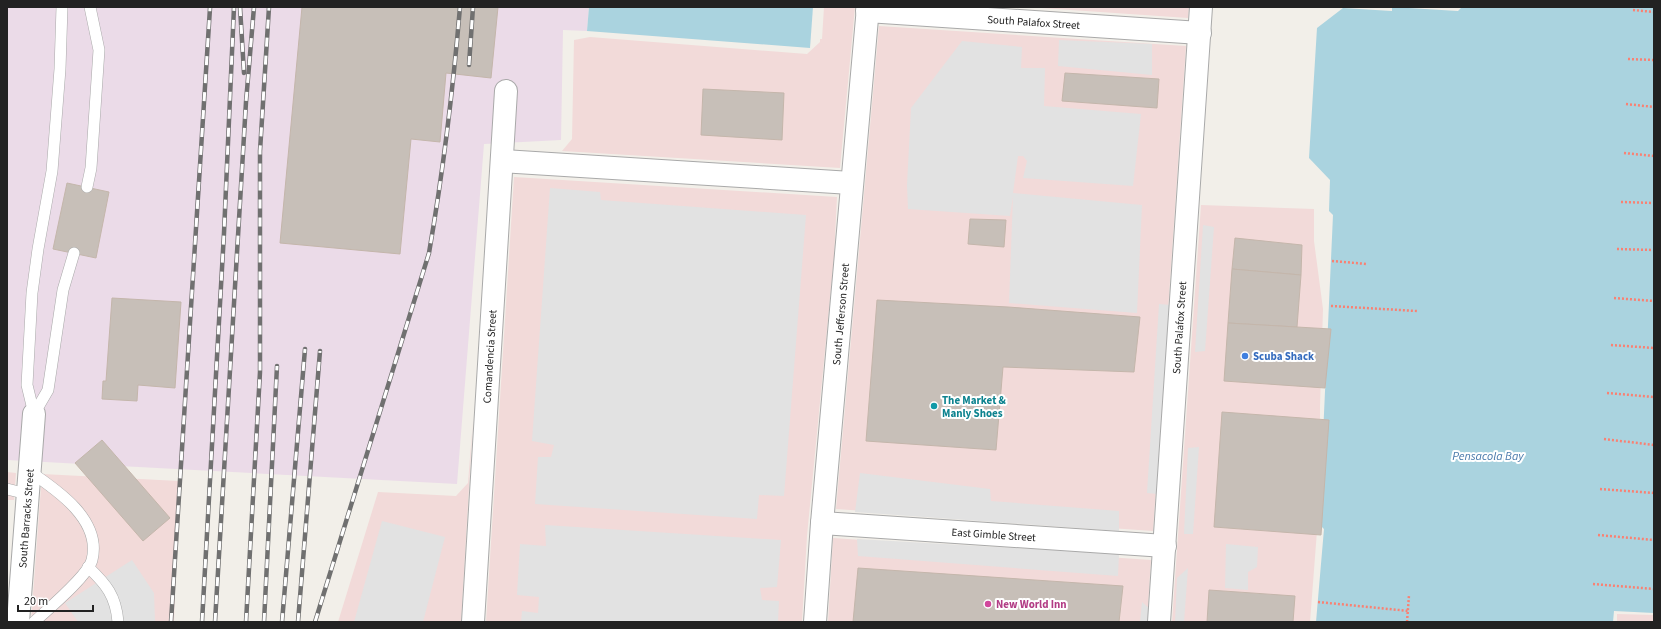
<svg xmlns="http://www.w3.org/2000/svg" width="1661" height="629" font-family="'Source Sans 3',sans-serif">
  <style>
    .commercial { fill: #f2dad9 }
    .industrial { fill: #ebdbe8 }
    .parking { fill: #e2e2e2 }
    .water { fill: #aad3df }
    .building { fill: #c7bfb8; stroke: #c4b6ab }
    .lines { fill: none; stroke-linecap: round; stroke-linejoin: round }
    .service-casing { stroke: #a9a9a9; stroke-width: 12 }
    .minor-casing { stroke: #a9a9a9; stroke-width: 24 }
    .path { stroke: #fa8072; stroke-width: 2.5; stroke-dasharray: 2 2; stroke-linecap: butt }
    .service { stroke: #fff; stroke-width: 11 }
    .minor { stroke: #fff; stroke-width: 22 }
    .rail-casing { stroke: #707070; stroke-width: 4.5 }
    .rail { stroke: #fff; stroke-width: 3; stroke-dasharray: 9; stroke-linecap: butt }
    .shop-dot { fill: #3f7fe0; stroke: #fff; stroke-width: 1.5 }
    .culture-dot { fill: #0f9aa8; stroke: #fff; stroke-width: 1.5 }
    .hotel-dot { fill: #d1479c; stroke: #fff; stroke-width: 1.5 }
    .labels { text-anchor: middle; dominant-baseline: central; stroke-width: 4; stroke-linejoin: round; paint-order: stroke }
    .street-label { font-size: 11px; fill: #222; stroke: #fff }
    .shop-label { font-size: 11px; font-weight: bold; fill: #366cbe; stroke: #fff; text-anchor: start }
    .culture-label { font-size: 11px; font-weight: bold; fill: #0d838f; stroke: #fff; text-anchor: start }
    .hotel-label { font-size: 11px; font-weight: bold; fill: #b23c85; stroke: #fff; text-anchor: start }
    .water-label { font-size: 12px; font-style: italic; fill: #4a7aab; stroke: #fff }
  </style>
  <rect width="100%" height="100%" fill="#f2efe9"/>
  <g class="commercial">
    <path d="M824,7H855L840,168L562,151L572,139L574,40L590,37L807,54L820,42V39H822Z"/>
    <path d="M1027,7H1189L1188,18Z"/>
    <path d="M879,26L1186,46L1153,531L836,509Z"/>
    <path d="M514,177L837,197L834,257L807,536L802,622H486Z"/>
    <path d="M1201,205L1314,209V241L1323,309L1320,406V492L1310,622H1172Z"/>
    <path d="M473,420L461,622H338L378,492L456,496L468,483Z"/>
    <path d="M7,472L16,473L14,500H7Z"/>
    <path d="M42,474L179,481L174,622H31Z"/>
    <path d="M833,538L1151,560L1147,622H828Z"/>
    <path d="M1617,614L1654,615V622H1617Z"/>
  </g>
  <path class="industrial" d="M7,7H589L587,31L563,30L561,140L484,144L457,484L7,460Z"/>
  <g class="parking">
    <path d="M1059,40L1152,44V75L1058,66Z"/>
    <path d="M962,41L1022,47L1021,68H1045L1044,106L1141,114L1133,186L1023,178L1027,161L1023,156H1018L1013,193L1142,205L1137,313L1009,303L1013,196L1010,216L908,209L907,185L911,108Z"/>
    <path d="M550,188L600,192L601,200L806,215L784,496L759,495L757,519L535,504L538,457H551L554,445L532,441Z"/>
    <path d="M1203,225L1214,227L1205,351L1195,352Z"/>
    <path d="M1159,304L1171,305L1157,494L1147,493Z"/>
    <path d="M1199,447L1193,534H1184L1188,448Z"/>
    <path d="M860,473L990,489L991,501L1119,511V531L855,512Z"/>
    <path d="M382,521L445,537L423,622H354Z"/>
    <path d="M545,525L781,540L777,587L760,588L762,600L779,601L778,622H521L522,611L538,613L539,597L517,595L520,544L546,546Z"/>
    <path d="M857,539L1119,554L1118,576L858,556Z"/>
    <path d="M1226,544L1258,547L1257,567L1248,572V590L1225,588Z"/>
    <path d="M132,560L154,593L155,622H78L65,603Z"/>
    <path d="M1188,568L1184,622H1175L1177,578Z"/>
    <path d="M1142,602L1150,609L1149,622H1140Z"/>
  </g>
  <g class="water">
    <path d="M589,7H813L810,48L587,31Z"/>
    <path d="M1392,7L1458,11L1462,7H1654V613L1614,611L1613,622H1316L1324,529L1319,524L1333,215L1329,211L1330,180L1309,158L1317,28L1343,8L1392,11Z"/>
  </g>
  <g class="building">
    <path d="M302,7H498L491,78L446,73L440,142L411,139L400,254L280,243Z"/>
    <path d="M1065,73L1159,79L1157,108L1062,101Z"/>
    <path d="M703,89L784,93L782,140L701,135Z"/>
    <path d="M67,183L109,192L96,258L53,249Z"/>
    <path d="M970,219L1006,220L1004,247L968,244Z"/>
    <path d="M1235,238L1302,245L1301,275L1232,269Z"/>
    <path d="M1232,269L1301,275L1297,327L1228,323Z"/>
    <path d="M112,298L181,302L175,388L138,385L137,401L102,399L103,381H106Z"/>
    <path d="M877,300L1008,307L1140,317L1134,372L1003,367L996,450L866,441Z"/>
    <path d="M1228,323L1331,329L1325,388L1224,381Z"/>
    <path d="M1222,412L1329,420L1321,535L1214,527Z"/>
    <path d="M102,440L170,518L143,541L75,463Z"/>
    <path d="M858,568L1123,586L1119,622H853Z"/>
    <path d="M1209,590L1295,596L1293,622H1207Z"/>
  </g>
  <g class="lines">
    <defs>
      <g id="service">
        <path d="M87,187L91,168L99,50L90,7"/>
        <path d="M34,414L27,385L32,293L38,249L52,171L60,69L62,7"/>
        <path d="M34,414L48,390L63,290L74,253"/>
        <path d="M29,471C57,490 102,520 92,560C88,576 47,610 34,622"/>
        <path d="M7,489L27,494"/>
        <path d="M88,567C106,584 116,596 118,622"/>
      </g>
      <g id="minor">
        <path id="s1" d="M867,11L1200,33"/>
        <path d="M502,161L851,183"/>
        <path id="s2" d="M822,523L1165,546"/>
        <path id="s3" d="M18,622L34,414"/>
        <path id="s4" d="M473,622L506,91"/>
        <path id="s5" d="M815,622L822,523L868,7"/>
        <path id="s6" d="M1159,622L1201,7"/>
      </g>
    </defs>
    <use href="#service" class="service-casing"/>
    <use href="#minor" class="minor-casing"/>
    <g class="path">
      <path d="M1633,10L1654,12"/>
      <path d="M1628,59L1654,60"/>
      <path d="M1626,104L1654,107"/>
      <path d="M1624,153L1654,156"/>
      <path d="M1621,202L1654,203"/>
      <path d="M1617,249L1654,250"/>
      <path d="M1332,261L1367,264"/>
      <path d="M1614,298L1654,301"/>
      <path d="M1331,306L1417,311"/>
      <path d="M1611,345L1654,348"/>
      <path d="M1607,393L1654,397"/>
      <path d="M1604,439L1654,445"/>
      <path d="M1600,489L1654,493"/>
      <path d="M1598,535L1654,540"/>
      <path d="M1593,584L1654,589"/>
      <path d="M1318,602L1409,611"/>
      <path d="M1407,622L1409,595"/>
    </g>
    <use href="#service" class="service"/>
    <use href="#minor" class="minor"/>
    <defs>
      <g id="rail">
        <path d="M240,7L244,73"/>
        <path d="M469,65L473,7"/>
        <path d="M171,622L210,8"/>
        <path d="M202,622L224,233L234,7"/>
        <path d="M215,622L246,102L254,7"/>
        <path d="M246,622L260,372V151L269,7"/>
        <path d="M264,622L277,366"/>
        <path d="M282,622L305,349"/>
        <path d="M298,622L320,351"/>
        <path d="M315,622L429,253C443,172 453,90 460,7"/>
      </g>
    </defs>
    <use href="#rail" class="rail-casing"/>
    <use href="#rail" class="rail"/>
  </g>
  <circle class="shop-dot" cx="1245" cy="356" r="4"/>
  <circle class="culture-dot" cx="934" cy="406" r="4"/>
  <circle class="hotel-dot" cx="988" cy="604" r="4"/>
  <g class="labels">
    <g class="street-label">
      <text stroke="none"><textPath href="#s1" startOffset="167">South Palafox Street</textPath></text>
      <text stroke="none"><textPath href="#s5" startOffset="309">South Jefferson Street</textPath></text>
      <text stroke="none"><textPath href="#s6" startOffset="295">South Palafox Street</textPath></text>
      <text stroke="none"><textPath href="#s4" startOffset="266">Comandencia Street</textPath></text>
      <text stroke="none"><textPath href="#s3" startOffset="104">South Barracks Street</textPath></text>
      <text stroke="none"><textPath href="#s2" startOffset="172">East Gimble Street</textPath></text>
    </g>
    <g class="shop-label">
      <text x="1253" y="356">Scuba Shack</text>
    </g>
    <g class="culture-label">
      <text x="942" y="400">The Market &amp;<tspan x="942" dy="13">Manly Shoes</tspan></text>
    </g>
    <g class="hotel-label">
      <text x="996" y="604">New World Inn</text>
    </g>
    <g class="water-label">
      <text x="1488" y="456">Pensacola Bay</text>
    </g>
  </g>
  <rect width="1661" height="629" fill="none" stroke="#222222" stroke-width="16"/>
  <path d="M18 605v6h75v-6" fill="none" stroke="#222222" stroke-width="2"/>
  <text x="24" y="605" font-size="12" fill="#222222" stroke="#ffffff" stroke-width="3" paint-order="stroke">20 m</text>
</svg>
